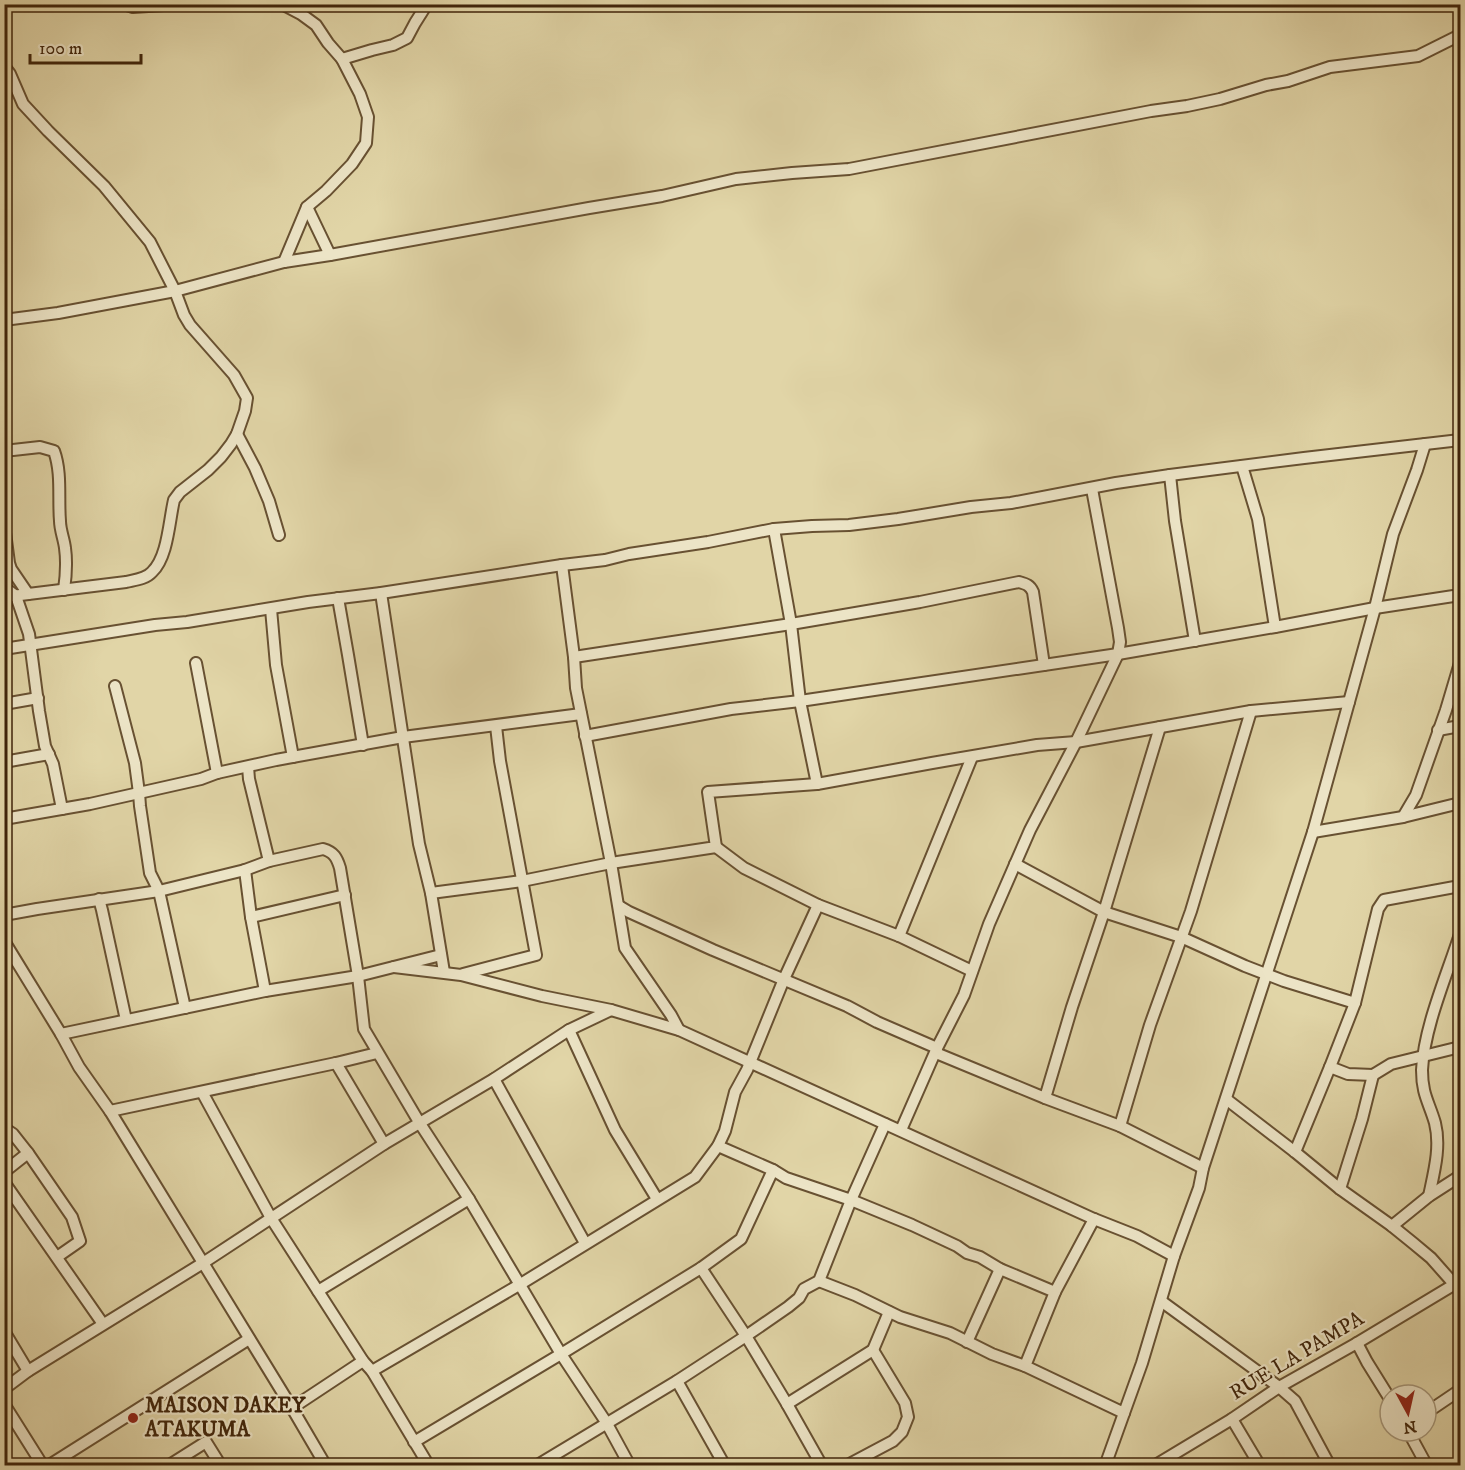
<svg xmlns="http://www.w3.org/2000/svg" width="1465" height="1470" font-family="'IM FELL DW Pica',serif">
  <style>
    .lines { fill: none; stroke-linecap: round; stroke-linejoin: round }
    .minor-casing { stroke: #685132; stroke-width: 14 }
    .minor { stroke: #ece4c6; stroke-width: 10 }
    .poi-dot { fill: #8f2418; stroke: #ece4c6; stroke-width: 2 }
    .labels { text-anchor: middle; dominant-baseline: central; stroke-width: 4.5; stroke-linejoin: round; paint-order: stroke }
    .street-label { font-size: 21px; fill: #40250b; stroke: #ece4c6 }
    .poi-label { font-size: 21px; font-weight: bold; fill: #40250b; stroke: #ece4c6; text-anchor: start }
  </style>
  <rect width="100%" height="100%" fill="#e1d5a7"/>
  <filter id="stains"><feTurbulence type="fractalNoise" baseFrequency=".00333" numOctaves="4"/><feColorMatrix values="0 0 0 0 .2 0 0 0 0 .09 0 0 0 0 .02 0 0 0 .5 -.17"/></filter>
  <radialGradient id="worn" r=".72"><stop offset=".6" stop-color="#630" stop-opacity="0"/><stop offset="1" stop-color="#630" stop-opacity=".3"/></radialGradient>
  <g class="lines">
    <defs>
      <g id="minor">
        <path d="M124,4L133,7L164,5L193,4"/>
        <path d="M282,4L301,14L316,25L328,43L342,59L372,50L393,45L407,38L415,23L427,4"/>
        <path d="M4,9L13,4"/>
        <path d="M4,66L10,74L23,104L48,131L104,186L150,242L175,291L184,315L190,325L234,375L247,398L245,411L237,434L231,444L221,457L208,470L180,492L174,500C169,521 168,557 152,572C146,579 134,580 126,582L4,597"/>
        <path d="M307,207L330,255"/>
        <path d="M284,262L307,207L326,191L352,164L366,143L368,117L360,94L342,59"/>
        <path d="M4,320L58,313L175,291L284,262L330,255L589,208L662,196L736,179L792,173L849,169L1151,111L1187,106L1220,99L1266,85L1288,81L1330,67L1418,56L1460,35"/>
        <path d="M237,434L255,468L269,501L279,535"/>
        <path d="M4,451L40,447L54,451C62,473 58,498 60,521C60,530 64,539 65,548C67,562 66,576 64,590"/>
        <path d="M1242,466L1258,519L1275,627"/>
        <path d="M1170,475L1175,521L1195,641"/>
        <path d="M4,525L9,563L11,569L28,594"/>
        <path d="M774,529L791,624L800,701L817,784"/>
        <path d="M562,565L574,657L576,688L611,863L625,948L671,1015L679,1030"/>
        <path d="M4,587L16,596L29,634L39,711L45,746L53,764L62,809"/>
        <path d="M381,593L419,844L431,893L444,972"/>
        <path d="M338,598L348,655L363,745"/>
        <path d="M271,609L276,665L293,757"/>
        <path d="M4,649L155,625L187,622L308,602L381,593L562,565L605,560L629,554L708,542L774,529L812,526L849,525L898,519L971,507L1011,503L1116,483L1170,475L1304,458L1460,440"/>
        <path d="M574,657L791,624L920,602L1019,582C1026,584 1030,585 1033,592L1044,665"/>
        <path d="M196,663L217,773"/>
        <path d="M115,686L135,763L139,793L140,806L150,873L159,891L185,1008"/>
        <path d="M4,704L38,698"/>
        <path d="M1438,730L1460,726"/>
        <path d="M585,736L731,709L800,701L1118,654L1275,627L1375,608L1460,595"/>
        <path d="M4,762L49,754"/>
        <path d="M248,767L249,779L269,861"/>
        <path d="M1403,817L1416,795L1446,710L1460,663"/>
        <path d="M4,819L90,804L201,779L217,773L276,760L403,737L581,714"/>
        <path d="M1313,832L1403,817L1460,803"/>
        <path d="M716,847L744,868L818,905L899,936L972,971"/>
        <path d="M1015,864L1104,912L1181,937L1245,966L1284,981L1355,1003L1378,909L1384,900L1460,886"/>
        <path d="M245,870L251,917L265,991"/>
        <path d="M431,893L522,881L611,863L716,847L708,792L817,784L932,763L1037,745L1076,742L1251,711L1349,702"/>
        <path d="M99,899L102,910L126,1020"/>
        <path d="M619,906L629,912L713,950L847,1006L877,1022L937,1048"/>
        <path d="M4,915L37,909L159,891L245,870L269,861L323,849C334,852 337,858 340,868L358,976L364,1029L419,1122L469,1199L561,1354L606,1422L630,1466"/>
        <path d="M251,917L345,895"/>
        <path d="M899,936L972,757"/>
        <path d="M4,941L61,1034L79,1067L110,1111L292,1408L326,1466"/>
        <path d="M394,967L461,975L542,996L611,1010L679,1030L1094,1219L1137,1236L1174,1256"/>
        <path d="M463,974L536,955L500,761L496,726"/>
        <path d="M1355,1003L1330,1067L1348,1074L1373,1075L1391,1064L1460,1047"/>
        <path d="M569,1030L615,1130L657,1199"/>
        <path d="M61,1034L265,991L358,976L441,955"/>
        <path d="M936,1053L1045,1098L1072,1007L1104,912L1160,727"/>
        <path d="M336,1063L384,1144"/>
        <path d="M494,1079L585,1243"/>
        <path d="M202,1092L271,1218L363,1361L372,1371L429,1466"/>
        <path d="M1045,1098L1120,1126L1203,1168"/>
        <path d="M1226,1099L1295,1152L1340,1189L1392,1226L1413,1243L1431,1258L1454,1284"/>
        <path d="M110,1111L336,1063L377,1053"/>
        <path d="M1120,1126L1150,1025L1191,911L1251,711"/>
        <path d="M4,1128L13,1134L28,1153L72,1217L80,1241L57,1257"/>
        <path d="M901,1130L937,1048L964,995L989,924L1030,830L1076,742L1118,654L1120,642L1118,628L1092,489"/>
        <path d="M718,1146L773,1170L786,1178L851,1200L912,1225L957,1246L967,1253L980,1257L1000,1269L1055,1292"/>
        <path d="M1295,1152L1330,1067"/>
        <path d="M4,1172L28,1153"/>
        <path d="M4,1182L103,1324"/>
        <path d="M1340,1189L1362,1119L1373,1075"/>
        <path d="M1429,1196C1434,1172 1441,1147 1435,1123C1429,1102 1422,1095 1422,1070C1424,1027 1447,975 1460,934"/>
        <path d="M1094,1219L1055,1292L1025,1366L1124,1413"/>
        <path d="M1392,1226L1429,1196L1460,1176"/>
        <path d="M701,1268L746,1336L787,1404L822,1466"/>
        <path d="M819,1281L855,1295L900,1317L950,1333L992,1354L1025,1366"/>
        <path d="M318,1291L469,1199"/>
        <path d="M1161,1301L1279,1387L1295,1401L1330,1466"/>
        <path d="M4,1331L28,1371"/>
        <path d="M967,1342L1000,1269"/>
        <path d="M1357,1343L1367,1362L1390,1399"/>
        <path d="M372,1371L519,1285L695,1177L718,1146L725,1131L735,1092L747,1070L784,979L818,905"/>
        <path d="M677,1381L725,1466"/>
        <path d="M4,1389L28,1371L203,1263L384,1144L494,1079L569,1030L611,1010"/>
        <path d="M4,1404L43,1466"/>
        <path d="M787,1404L873,1350L889,1312"/>
        <path d="M292,1408L363,1361"/>
        <path d="M1426,1413L1460,1390"/>
        <path d="M1232,1419L1260,1466"/>
        <path d="M1408,1431L1427,1466"/>
        <path d="M414,1442L561,1354L701,1268L741,1239L773,1170"/>
        <path d="M48,1466L249,1339"/>
        <path d="M168,1466L206,1442L221,1466"/>
        <path d="M536,1466L677,1381L746,1336L788,1307L799,1298L804,1289L819,1281L851,1200L885,1124"/>
        <path d="M846,1466L893,1441L902,1432L908,1417L905,1403L873,1350"/>
        <path d="M1105,1466L1142,1363L1174,1256L1199,1188L1203,1168L1313,832L1375,608L1393,534L1417,470L1425,444"/>
        <path d="M1154,1466L1232,1419L1279,1387L1357,1343L1460,1281"/>
      </g>
    </defs>
    <use href="#minor" class="minor-casing"/>
    <use href="#minor" class="minor"/>
  </g>
  <circle class="poi-dot" cx="133" cy="1418" r="6"/>
  <g class="labels">
    <g class="street-label">
      <text transform="translate(1297 1356) rotate(-31)">RUE LA PAMPA</text>
    </g>
    <g class="poi-label">
      <text x="145" y="1406">MAISON DAKEY<tspan x="145" dy="24">ATAKUMA</tspan></text>
    </g>
  </g>
  <rect width="1465" height="1470" fill="none" stroke="#e1d5a7" stroke-width="24"/>
  <rect x="6" y="6" width="1453" height="1458" fill="none" stroke="#40250b" stroke-width="3"/>
  <rect x="12" y="12" width="1441" height="1446" fill="none" stroke="#40250b" stroke-width="1.5"/>
  <g transform="translate(1408 1413) rotate(172)"><circle r="28" fill="#ece4c6" stroke="#a7987b" stroke-width="1.5"/>
  <path d="M0-4.5L10 22L0 15L-10 22Z" fill="#8f2418"/>
  <text y="-9" font-size="16" font-weight="bold" text-anchor="middle" fill="#40250b">N</text>
  </g>
  <path d="M30 54v9h111v-9" fill="none" stroke="#40250b" stroke-width="3"/>
  <text x="39" y="54" font-size="18" fill="#40250b" stroke="#ece4c6" stroke-width="4.5" paint-order="stroke">100 m</text>
  <rect width="100%" height="100%" filter="url(#stains)"/>
  <rect width="100%" height="100%" fill="url(#worn)"/>
</svg>
